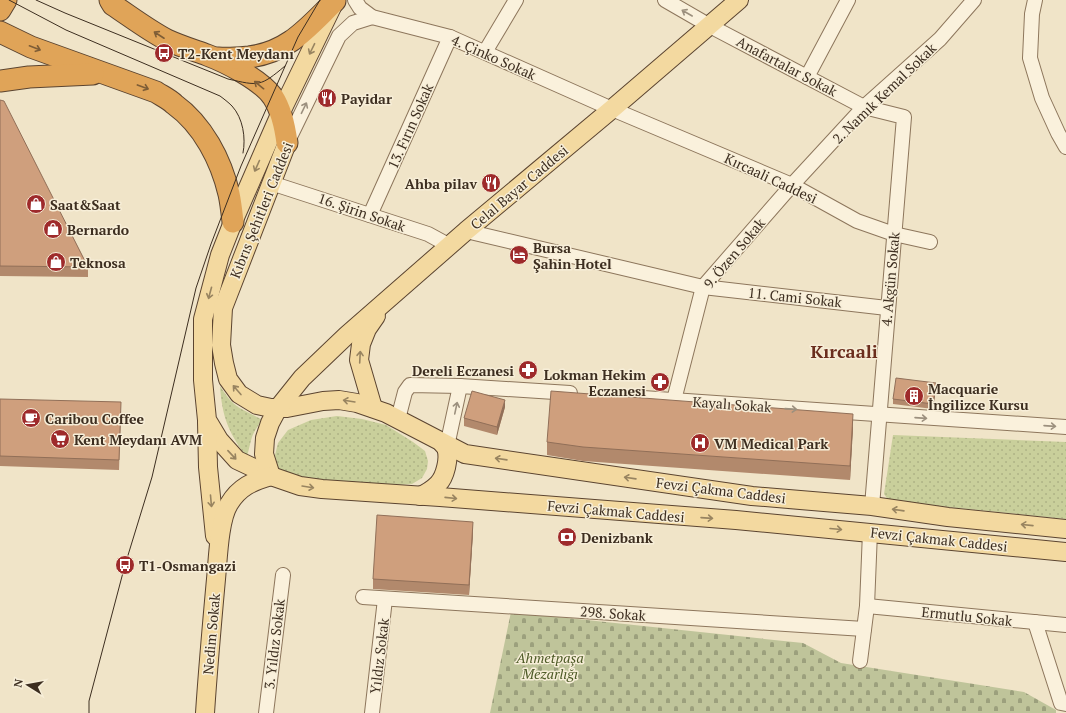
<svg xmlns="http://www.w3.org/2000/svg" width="1066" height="713" font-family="'PT Serif',serif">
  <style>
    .grass { fill: url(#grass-dots) }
    .cemetery { fill: url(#cemetery-stones) }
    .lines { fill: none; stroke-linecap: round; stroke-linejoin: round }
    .minor-casing { stroke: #8d765c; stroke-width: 16 }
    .major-casing { stroke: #5b4430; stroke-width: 20 }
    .highway-casing { stroke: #5b4430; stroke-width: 23 }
    .minor { stroke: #faf1dc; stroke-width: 14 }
    .major { stroke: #f3d9a0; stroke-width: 18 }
    .highway { stroke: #e0a458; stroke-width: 21 }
    .tram { stroke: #3d2e20; stroke-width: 1 }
    .wall { fill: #b2896c }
    .shaded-wall { fill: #916f58 }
    .building { fill: #cf9f7d; stroke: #916f58 }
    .oneway { stroke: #9c907e }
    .oneway2 { stroke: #7e5d36 }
    .oneway3 { stroke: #988460 }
    .labels { text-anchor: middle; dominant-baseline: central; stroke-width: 3; stroke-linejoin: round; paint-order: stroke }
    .poi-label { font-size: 14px; font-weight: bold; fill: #3d2e20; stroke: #f7eed8; text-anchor: start }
    .street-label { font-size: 14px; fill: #3d2e20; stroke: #f7eed8 }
    .park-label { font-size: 14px; font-style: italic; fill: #4d5a26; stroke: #f7eed8 }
    .district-label { font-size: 18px; font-weight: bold; fill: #6b2e1e; stroke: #f7eed8 }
  </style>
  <defs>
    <pattern id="grass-dots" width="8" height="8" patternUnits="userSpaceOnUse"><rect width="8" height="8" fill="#c9cf9b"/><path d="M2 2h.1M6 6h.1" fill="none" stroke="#aeb285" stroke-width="1.8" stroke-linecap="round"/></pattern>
    <pattern id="cemetery-stones" width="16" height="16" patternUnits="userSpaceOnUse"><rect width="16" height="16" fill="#bfc49a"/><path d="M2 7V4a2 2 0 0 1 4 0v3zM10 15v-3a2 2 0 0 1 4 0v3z" fill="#9ca07d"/></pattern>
  </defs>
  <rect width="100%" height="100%" fill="#f0e4c8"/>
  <g class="grass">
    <path d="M220,386C234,408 238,407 261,419C260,424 254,431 252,437C250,443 249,450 247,456L245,455C228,431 222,416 220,386Z"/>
    <path d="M337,416L362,419L386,425L413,442L425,451L428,461L427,469L422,478L412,484L396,485L320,482L284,475L276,466L275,455L278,443L288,430L311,420Z"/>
    <path d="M893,435L1066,442V519L889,501L884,494Z"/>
  </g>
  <path class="cemetery" d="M511,612L803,643L841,663L1024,692L1056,710V713H490Z"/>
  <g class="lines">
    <defs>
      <g id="minor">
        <path d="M355,0L360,8L372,17L450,37L612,109L792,185L857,221L894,234L930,242"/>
        <path d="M665,0L710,26L864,107L904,117L872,506"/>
        <path d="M1035,0L1032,14L1030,58L1042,98L1058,133L1066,147"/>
        <path d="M485,52L516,0"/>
        <path d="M807,77L848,0"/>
        <path d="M287,143L339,36L353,23L372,17"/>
        <path d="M271,183L428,234L450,246"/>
        <path d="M370,215L450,37"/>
        <path d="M466,231L703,287L887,308"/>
        <path d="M643,398L1066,427"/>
        <path d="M674,400L703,287L792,185L864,107L940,39L974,0"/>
        <path d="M398,419L405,392L410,385L460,386"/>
        <path d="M447,446L460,386L570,393"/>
        <path d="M363,597L864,629"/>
        <path d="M867,606L1066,625"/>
        <path d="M1035,622L1061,703L1066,704"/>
        <path d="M860,661L867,606L870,532"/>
        <path d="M266,713L283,575"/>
        <path d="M372,713L385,599"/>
      </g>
      <g id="major">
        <path d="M332,7L281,112L233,222L220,255L203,319V380L207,420L219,440L237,460L271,476L300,486L322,489L440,497L736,520L1066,552"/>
        <path d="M287,143L223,308L221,345L224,363L228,379L239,394L257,405L271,408H287L323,401L339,400L357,403L386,413L465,454L752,496L872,506L948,517L1066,529"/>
        <path d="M373,408L359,360L361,344L367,329L376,316"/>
        <path d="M207,422L208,467L215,536"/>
        <path d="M271,476L264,454L265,438L270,423L278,408L302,378L347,335L466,231L612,109L739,0"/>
        <path d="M420,496C427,493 433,489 438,484C445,477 450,458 446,448C445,446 443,445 442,443"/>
        <path d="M205,713C208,668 212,623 216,579C218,559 219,520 229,504C239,487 253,481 271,476"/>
      </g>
      <g id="highway">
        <path d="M110,0L113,5C131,17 148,30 167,40C180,46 193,50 207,55C226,62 261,80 273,97C282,111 285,127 287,143"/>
        <path d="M0,10L6,0"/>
        <path d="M0,32L31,47L156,92C162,96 169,99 174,104C203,125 221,160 229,194C231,203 232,213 233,222"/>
        <path d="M218,58C229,59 238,58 249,57C289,52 308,27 335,1"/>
        <path d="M0,81L29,77L93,74"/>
      </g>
    </defs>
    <use href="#minor" class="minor-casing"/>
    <use href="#major" class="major-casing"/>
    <use href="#highway" class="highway-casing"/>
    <use href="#minor" class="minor"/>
    <use href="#major" class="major"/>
    <use href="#highway" class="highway"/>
    <g class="tram">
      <path d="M9,0L66,30L220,96C224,99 228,102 232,106C243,118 246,138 243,153"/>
      <path d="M36,0L65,13L228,79C259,86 260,87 285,66"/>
      <path d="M89,713V701L125,565L152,477L196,288L211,244L241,166L298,37L320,0"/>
    </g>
  </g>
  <g class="wall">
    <path d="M0,100L88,267V277L0,276Z"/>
    <path d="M936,388L933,409L893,404V399Z"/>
    <path d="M0,399L121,411L119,470L0,466Z"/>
    <path d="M505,407L497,435L464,426V418Z"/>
    <path d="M853,427L850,480L583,461L547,455V442Z"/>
    <path d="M473,532L469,595L373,589V579Z"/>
  </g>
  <g class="shaded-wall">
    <path d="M936,383V388L933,409V404Z"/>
    <path d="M505,400V407L497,435V427Z"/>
    <path d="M853,414V427L850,480V466Z"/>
    <path d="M473,522V532L469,595V585Z"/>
  </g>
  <g class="building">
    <path d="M0,100L4,101L88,267L0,266Z"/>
    <path d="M896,378L936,383L933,404L893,399Z"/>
    <path d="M472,391L505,400L497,427L464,418Z"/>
    <path d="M551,391L853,414L850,466L583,447L547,442Z"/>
    <path d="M0,399L121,402L119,460L0,456Z"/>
    <path d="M377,515L473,522L469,585L373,579Z"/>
  </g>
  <defs><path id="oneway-shaft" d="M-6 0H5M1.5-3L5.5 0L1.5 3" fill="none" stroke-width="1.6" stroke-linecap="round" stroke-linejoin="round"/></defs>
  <g class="oneway">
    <use href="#oneway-shaft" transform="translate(687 13) rotate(-150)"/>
    <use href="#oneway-shaft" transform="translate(304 108) rotate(-64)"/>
    <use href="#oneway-shaft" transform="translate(456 408) rotate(-78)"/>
    <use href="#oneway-shaft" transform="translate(791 409) rotate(4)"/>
    <use href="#oneway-shaft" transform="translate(921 418) rotate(4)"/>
    <use href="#oneway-shaft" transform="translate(1050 426) rotate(4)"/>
  </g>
  <g class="oneway2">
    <use href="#oneway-shaft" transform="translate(159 35) rotate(-147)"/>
    <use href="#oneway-shaft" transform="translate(35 48) rotate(21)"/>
    <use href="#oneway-shaft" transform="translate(259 85) rotate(-141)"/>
    <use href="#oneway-shaft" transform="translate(143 87) rotate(20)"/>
  </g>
  <g class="oneway3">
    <use href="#oneway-shaft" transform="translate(312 49) rotate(116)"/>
    <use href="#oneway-shaft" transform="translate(257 166) rotate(114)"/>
    <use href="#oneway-shaft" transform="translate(210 293) rotate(105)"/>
    <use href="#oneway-shaft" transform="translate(360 357) rotate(-87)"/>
    <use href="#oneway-shaft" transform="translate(237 390) rotate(-131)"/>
    <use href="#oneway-shaft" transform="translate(349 401) rotate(-171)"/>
    <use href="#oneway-shaft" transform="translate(232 455) rotate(47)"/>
    <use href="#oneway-shaft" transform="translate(501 459) rotate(-172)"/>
    <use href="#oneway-shaft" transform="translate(630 478) rotate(-172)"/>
    <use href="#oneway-shaft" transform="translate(308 487) rotate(9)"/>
    <use href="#oneway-shaft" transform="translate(451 498) rotate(6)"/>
    <use href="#oneway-shaft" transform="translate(211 501) rotate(85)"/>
    <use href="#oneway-shaft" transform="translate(898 510) rotate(-172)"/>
    <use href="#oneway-shaft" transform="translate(707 518) rotate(4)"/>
    <use href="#oneway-shaft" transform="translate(1027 525) rotate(-174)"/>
    <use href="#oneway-shaft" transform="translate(836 529) rotate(5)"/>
  </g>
  <defs>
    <symbol id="bus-disc" viewBox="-11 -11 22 22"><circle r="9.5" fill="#9e2a2b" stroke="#f7eed8"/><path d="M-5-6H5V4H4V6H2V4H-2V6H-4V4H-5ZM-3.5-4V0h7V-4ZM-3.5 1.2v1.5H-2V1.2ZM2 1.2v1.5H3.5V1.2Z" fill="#fff"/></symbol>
    <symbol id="restaurant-disc" viewBox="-11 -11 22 22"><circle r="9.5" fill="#9e2a2b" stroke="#f7eed8"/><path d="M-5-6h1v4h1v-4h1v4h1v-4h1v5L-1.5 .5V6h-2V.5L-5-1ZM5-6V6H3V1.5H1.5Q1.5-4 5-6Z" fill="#fff"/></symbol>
    <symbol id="shop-disc" viewBox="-11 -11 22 22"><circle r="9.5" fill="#9e2a2b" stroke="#f7eed8"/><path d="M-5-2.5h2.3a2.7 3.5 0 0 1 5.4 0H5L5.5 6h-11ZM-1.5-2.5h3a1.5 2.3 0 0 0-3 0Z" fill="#fff"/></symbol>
    <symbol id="hotel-disc" viewBox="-11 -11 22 22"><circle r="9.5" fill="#9e2a2b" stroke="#f7eed8"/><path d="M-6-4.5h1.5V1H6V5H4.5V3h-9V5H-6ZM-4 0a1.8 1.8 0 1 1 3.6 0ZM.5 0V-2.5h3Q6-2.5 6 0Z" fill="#fff"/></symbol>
    <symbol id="pharmacy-disc" viewBox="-11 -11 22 22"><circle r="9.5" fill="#9e2a2b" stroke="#f7eed8"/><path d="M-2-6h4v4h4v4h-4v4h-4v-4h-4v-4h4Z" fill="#fff"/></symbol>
    <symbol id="building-disc" viewBox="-11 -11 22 22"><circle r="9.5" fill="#9e2a2b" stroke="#f7eed8"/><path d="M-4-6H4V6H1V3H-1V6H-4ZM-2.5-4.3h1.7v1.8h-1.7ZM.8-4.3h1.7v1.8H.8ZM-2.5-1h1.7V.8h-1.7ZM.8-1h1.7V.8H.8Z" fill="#fff"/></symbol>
    <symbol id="cafe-disc" viewBox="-11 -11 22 22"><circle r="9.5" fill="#9e2a2b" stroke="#f7eed8"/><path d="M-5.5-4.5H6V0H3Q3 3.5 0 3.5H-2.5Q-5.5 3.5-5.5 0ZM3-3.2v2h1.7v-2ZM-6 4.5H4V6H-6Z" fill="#fff"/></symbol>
    <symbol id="supermarket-disc" viewBox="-11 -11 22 22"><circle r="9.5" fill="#9e2a2b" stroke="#f7eed8"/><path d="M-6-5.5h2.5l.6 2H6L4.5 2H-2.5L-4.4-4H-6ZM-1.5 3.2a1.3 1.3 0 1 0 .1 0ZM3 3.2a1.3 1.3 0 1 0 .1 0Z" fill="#fff"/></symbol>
    <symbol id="hospital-disc" viewBox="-11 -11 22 22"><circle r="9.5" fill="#9e2a2b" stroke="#f7eed8"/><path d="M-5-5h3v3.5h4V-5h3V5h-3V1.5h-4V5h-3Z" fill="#fff"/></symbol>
    <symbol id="bank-disc" viewBox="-11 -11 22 22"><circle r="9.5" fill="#9e2a2b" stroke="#f7eed8"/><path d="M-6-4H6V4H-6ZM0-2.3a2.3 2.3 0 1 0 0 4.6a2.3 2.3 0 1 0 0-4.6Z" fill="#fff"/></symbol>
  </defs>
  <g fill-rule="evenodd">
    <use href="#bus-disc" x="153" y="42" width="22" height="22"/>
    <use href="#restaurant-disc" x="316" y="87" width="22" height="22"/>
    <use href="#restaurant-disc" x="480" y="172" width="22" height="22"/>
    <use href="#shop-disc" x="25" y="193" width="22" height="22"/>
    <use href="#shop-disc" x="42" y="218" width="22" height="22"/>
    <use href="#hotel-disc" x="508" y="244" width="22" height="22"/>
    <use href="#shop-disc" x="45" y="251" width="22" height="22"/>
    <use href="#pharmacy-disc" x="517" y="359" width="22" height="22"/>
    <use href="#pharmacy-disc" x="649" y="371" width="22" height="22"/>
    <use href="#building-disc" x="903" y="385" width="22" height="22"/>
    <use href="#cafe-disc" x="20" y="407" width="22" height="22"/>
    <use href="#supermarket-disc" x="49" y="428" width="22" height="22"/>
    <use href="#hospital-disc" x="689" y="432" width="22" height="22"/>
    <use href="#bank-disc" x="556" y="526" width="22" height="22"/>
    <use href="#bus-disc" x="114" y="554" width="22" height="22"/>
  </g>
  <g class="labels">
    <g class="poi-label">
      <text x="178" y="53">T2-Kent Meydanı</text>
      <text x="341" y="98">Payidar</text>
      <text x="477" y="183" text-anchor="end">Ahba pilav</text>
      <text x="50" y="204">Saat&amp;Saat</text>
      <text x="67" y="229">Bernardo</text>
      <text x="533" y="247">Bursa<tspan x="533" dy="16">Şahin Hotel</tspan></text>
      <text x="70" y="262">Teknosa</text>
      <text x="514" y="370" text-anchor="end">Dereli Eczanesi</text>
      <text x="646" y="374" text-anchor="end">Lokman Hekim<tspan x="646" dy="16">Eczanesi</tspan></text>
      <text x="928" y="388">Macquarie<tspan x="928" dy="16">İngilizce Kursu</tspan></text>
      <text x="45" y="418">Caribou Coffee</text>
      <text x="74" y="439">Kent Meydanı AVM</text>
      <text x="714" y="443">VM Medical Park</text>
      <text x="581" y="537">Denizbank</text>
      <text x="139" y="565">T1-Osmangazi</text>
    </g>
    <g class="street-label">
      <text transform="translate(494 57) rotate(24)">4. Çinko Sokak</text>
      <text transform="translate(787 66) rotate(28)">Anafartalar Sokak</text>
      <text transform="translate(884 93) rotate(-44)">2. Namık Kemal Sokak</text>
      <text transform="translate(410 126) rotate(-66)">13. Fırın Sokak</text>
      <text transform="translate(771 178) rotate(25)">Kırcaali Caddesi</text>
      <text transform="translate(519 187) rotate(-40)">Celal Bayar Caddesi</text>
      <text transform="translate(261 210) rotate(-68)">Kıbrıs Şehitleri Caddesi</text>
      <text transform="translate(362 212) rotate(19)">16. Şirin Sokak</text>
      <text transform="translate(734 253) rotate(-50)">9. Özen Sokak</text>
      <text transform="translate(890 279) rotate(-85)">4. Akgün Sokak</text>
      <text transform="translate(795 297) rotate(6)">11. Cami Sokak</text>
      <text transform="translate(732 404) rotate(4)">Kayalı Sokak</text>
      <text transform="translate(721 490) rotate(7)">Fevzi Çakma Caddesi</text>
      <text transform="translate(616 511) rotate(5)">Fevzi Çakmak Caddesi</text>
      <text transform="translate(939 539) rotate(6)">Fevzi Çakmak Caddesi</text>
      <text transform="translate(613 613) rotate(4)">298. Sokak</text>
      <text transform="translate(967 616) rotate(6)">Ermutlu Sokak</text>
      <text transform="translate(211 634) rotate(-85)">Nedim Sokak</text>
      <text transform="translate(274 644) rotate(-83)">3. Yıldız Sokak</text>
      <text transform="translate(379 656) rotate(-83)">Yıldız Sokak</text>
    </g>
    <g class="park-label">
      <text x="550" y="657">Ahmetpaşa<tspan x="550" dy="16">Mezarlığı</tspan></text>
    </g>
    <g class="district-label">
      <text x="844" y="351">Kırcaali</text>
    </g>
  </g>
  <g transform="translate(28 685) rotate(281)" stroke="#f7eed8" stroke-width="3" paint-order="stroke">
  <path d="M0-3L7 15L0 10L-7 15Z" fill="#3d2e20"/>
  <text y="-6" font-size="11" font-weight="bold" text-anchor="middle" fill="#3d2e20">N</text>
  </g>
</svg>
